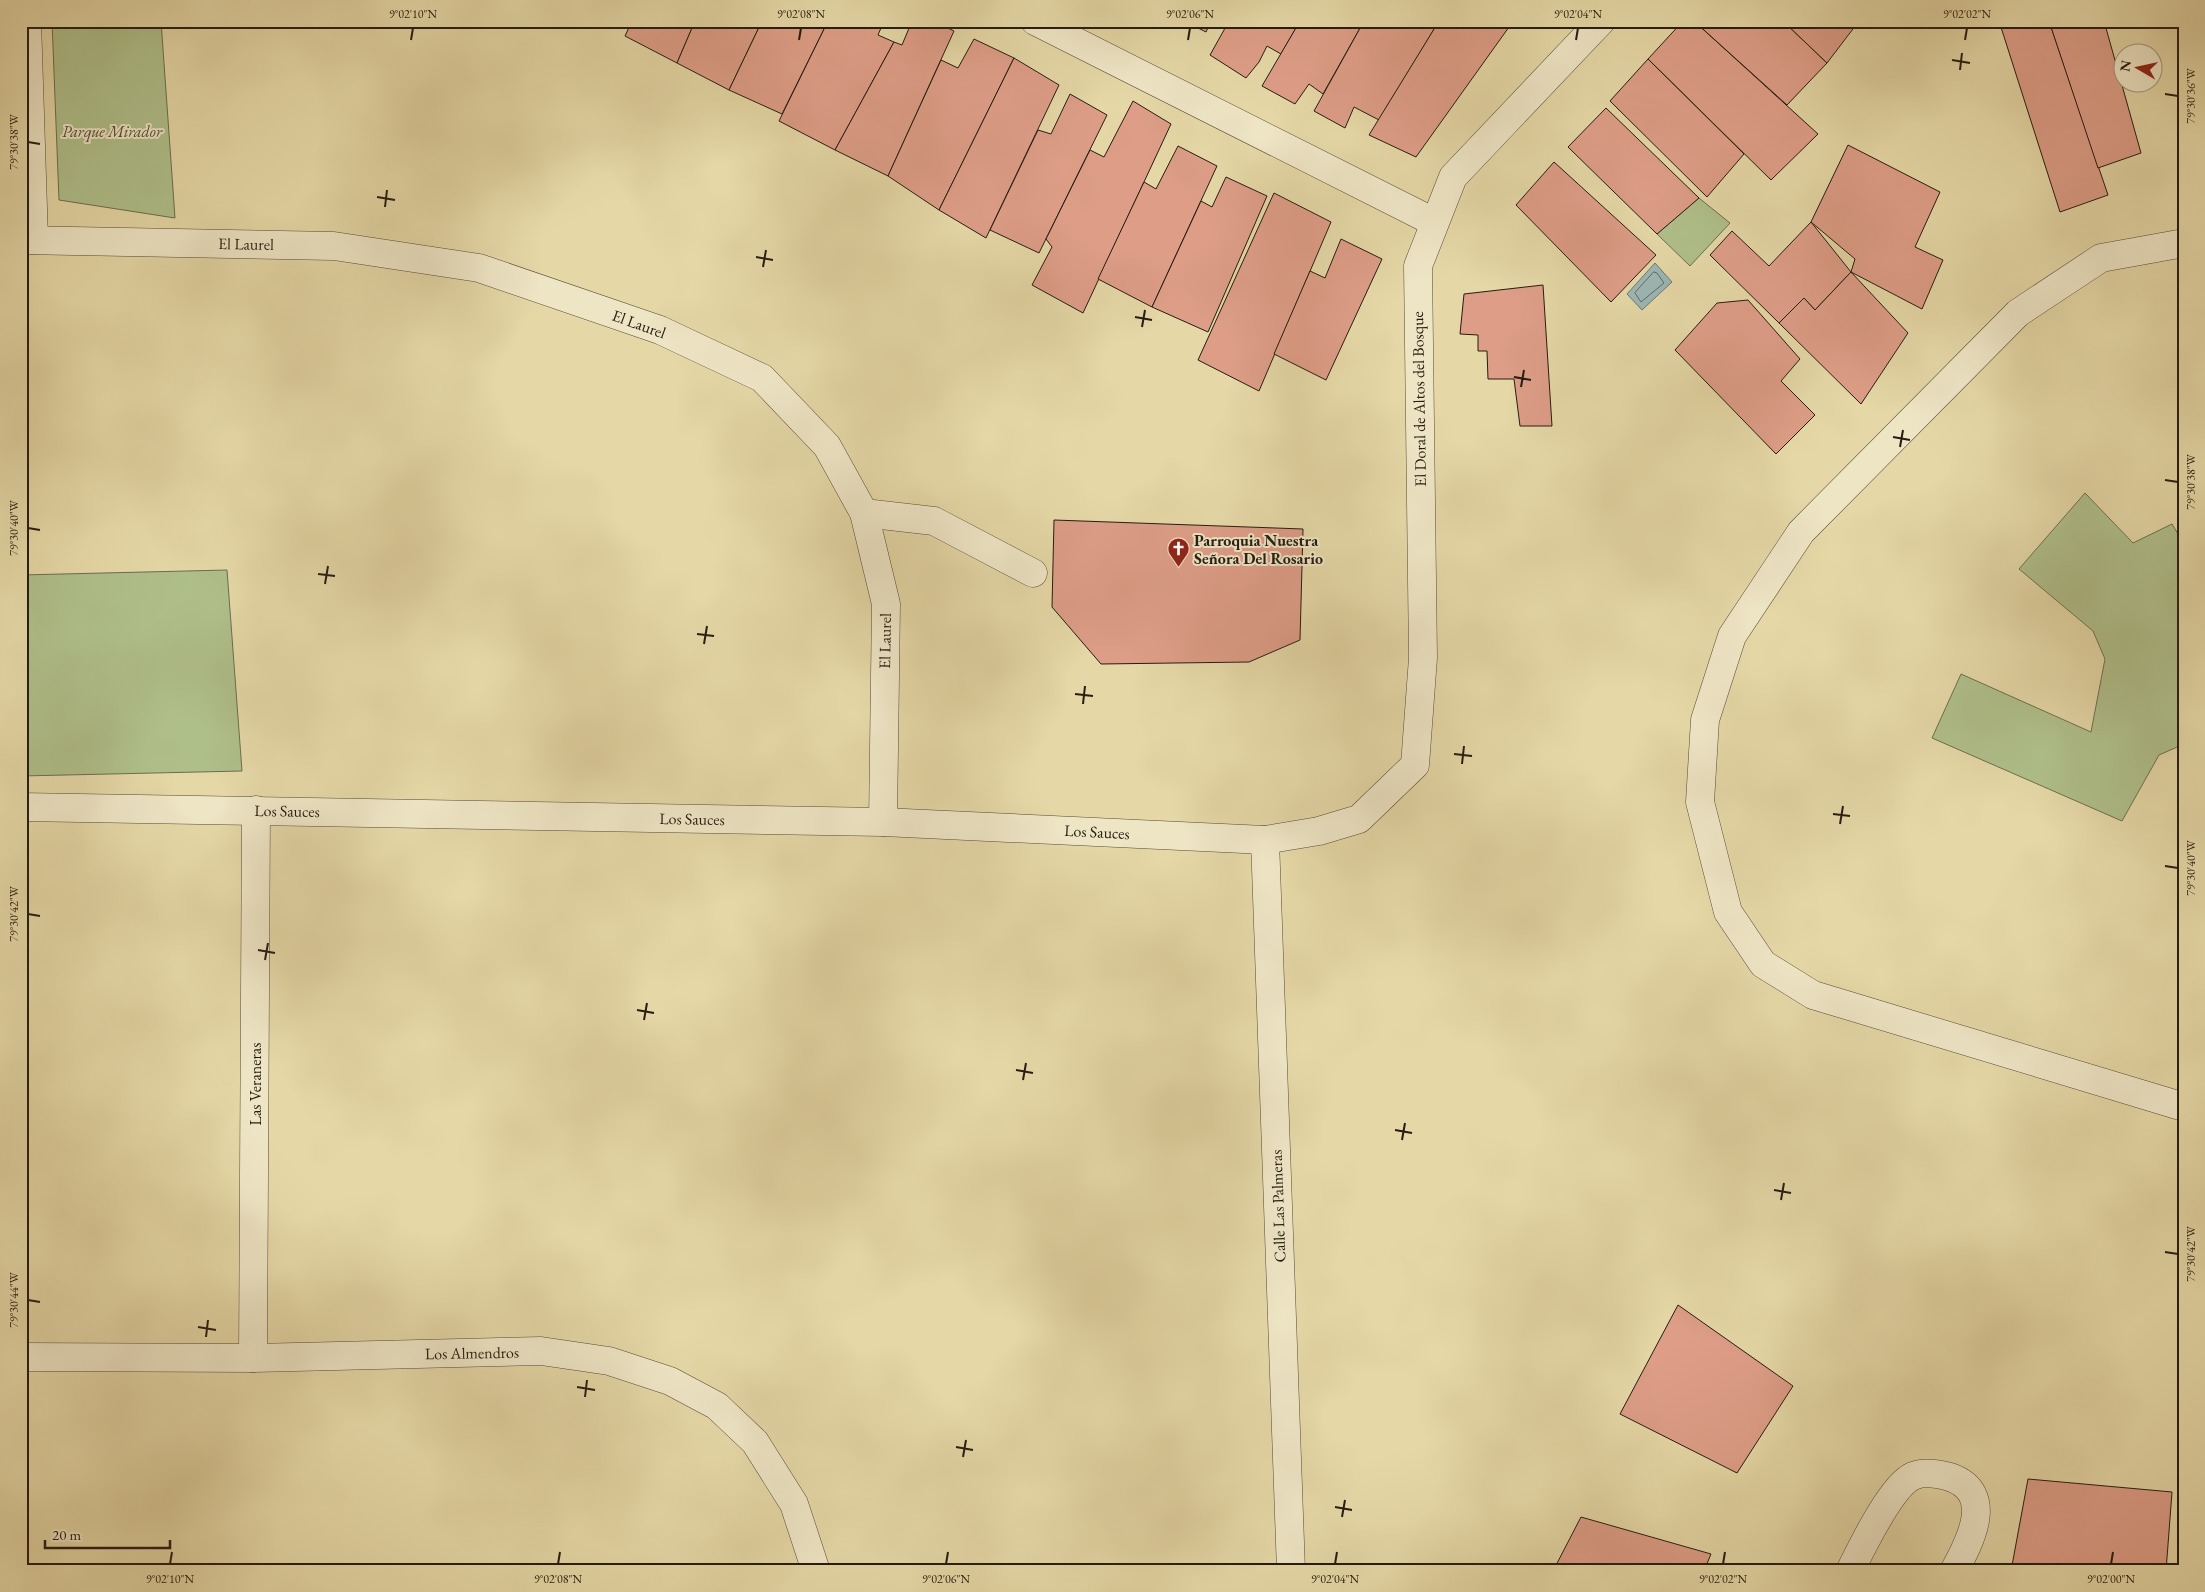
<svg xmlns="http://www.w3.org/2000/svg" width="2205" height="1592" font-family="'EB Garamond',serif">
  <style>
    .green { fill: #afbf8a; stroke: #6a6e4e }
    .water { fill: #9cb6b4; stroke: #6d7873 }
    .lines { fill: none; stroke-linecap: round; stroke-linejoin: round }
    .shore { stroke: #616962; stroke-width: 1 }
    .building { fill: #dd9d87; stroke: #261c11 }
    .minor-casing { stroke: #564b36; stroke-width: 29 }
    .minor { stroke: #eee5c5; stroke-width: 28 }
    .ticks { fill: none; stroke: #261c11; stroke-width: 2 }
    .labels { text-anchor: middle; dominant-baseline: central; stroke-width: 4; stroke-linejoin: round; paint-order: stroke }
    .park-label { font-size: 16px; font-style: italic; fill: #4f4d35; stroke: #eee5c5 }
    .street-label { font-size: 16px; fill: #261c11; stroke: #eee5c5 }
    .poi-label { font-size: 16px; font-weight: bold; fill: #261c11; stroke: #eee5c5; text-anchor: start }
    .neatline { fill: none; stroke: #261c11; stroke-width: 2 }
    .ticks-label { font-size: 12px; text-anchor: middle; fill: #261c11 }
  </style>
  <rect width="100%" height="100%" fill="#e5d7a6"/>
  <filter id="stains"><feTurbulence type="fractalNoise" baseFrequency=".004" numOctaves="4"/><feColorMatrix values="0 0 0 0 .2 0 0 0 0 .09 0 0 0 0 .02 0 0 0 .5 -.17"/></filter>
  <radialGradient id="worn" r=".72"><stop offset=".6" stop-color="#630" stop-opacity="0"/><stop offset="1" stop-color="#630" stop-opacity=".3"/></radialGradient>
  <g class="green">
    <path d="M52,21H161L175,218L59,200Z"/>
    <path d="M1699,198L1730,223L1690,266L1657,234Z"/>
    <path d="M2085,493L2133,543L2172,524L2184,544V744L2159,755L2122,821L1932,738L1961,674L2091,732L2105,659L2093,631L2019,569Z"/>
    <path d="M227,570L242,771L21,776V575Z"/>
  </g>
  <path class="water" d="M1655,263L1672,282L1642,310L1627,294Z"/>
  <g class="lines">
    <path class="shore" d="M1654,272L1657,273L1664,283L1641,302L1635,293Z"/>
  </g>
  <g class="building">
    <path d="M632,21H695L677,63L625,36Z"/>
    <path d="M695,21H762L729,90L677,63Z"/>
    <path d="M762,21H828L782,114L729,90Z"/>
    <path d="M828,21H884L878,35L894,42L835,150L779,121Z"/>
    <path d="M912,21H934L954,31L888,176L835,150L894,42L902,45Z"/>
    <path d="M1184,21H1211L1206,32Z"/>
    <path d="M1229,21H1300L1281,54L1267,46L1259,62L1246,78L1210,55Z"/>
    <path d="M1300,21H1364L1323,94L1309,84L1295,104L1262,86Z"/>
    <path d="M1364,21H1439L1379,120L1354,107L1345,128L1314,111Z"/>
    <path d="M1439,21H1497L1509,27L1416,157L1369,135Z"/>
    <path d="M1683,21H1694L1818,134L1771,180L1648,59Z"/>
    <path d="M1694,21H1783L1827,63L1787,105Z"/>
    <path d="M1783,21H1859L1827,63Z"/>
    <path d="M1999,21H2049L2108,195L2060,212Z"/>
    <path d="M2049,21H2104L2141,153L2098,168Z"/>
    <path d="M974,39L1014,58L939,210L888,176L941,60L958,68Z"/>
    <path d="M1014,58L1059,85L986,238L939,210Z"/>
    <path d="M1648,59L1744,154L1707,197L1610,101Z"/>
    <path d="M1070,94L1107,115L1039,253L990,230L1038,130L1051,134Z"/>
    <path d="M1133,101L1171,124L1083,313L1032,285L1052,247L1046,239L1090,150L1104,157Z"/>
    <path d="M1606,108L1699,198L1657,234L1568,147Z"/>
    <path d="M1848,145L1940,192L1915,247L1943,260L1922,309L1851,272L1855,259L1811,222Z"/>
    <path d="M1178,146L1217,166L1152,307L1098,279L1144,182L1156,189Z"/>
    <path d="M1554,162L1656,255L1611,302L1516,205Z"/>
    <path d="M1226,177L1267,196L1208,332L1152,307L1201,201L1212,207Z"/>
    <path d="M1274,193L1331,222L1259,391L1198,360Z"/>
    <path d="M1811,222L1851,272L1815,310L1804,298L1779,323L1710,255L1732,231L1769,266Z"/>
    <path d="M1341,239L1382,259L1326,380L1274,354L1310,271L1325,278Z"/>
    <path d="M1851,272L1908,333L1861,404L1779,323L1804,298L1815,310Z"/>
    <path d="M1543,285L1552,426H1520L1514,379H1488L1487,351H1478V335L1460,334L1464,294Z"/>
    <path d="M1748,300L1800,359L1781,381L1815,415L1776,454L1675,350L1717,303Z"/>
    <path d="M1054,520L1303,529L1300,640L1249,662L1101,664L1052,607Z"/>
    <path d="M1678,1305L1793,1386L1737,1473L1620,1414Z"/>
    <path d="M2028,1479L2172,1492L2166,1571H2011Z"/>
    <path d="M1581,1517L1711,1554L1704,1571H1553Z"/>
  </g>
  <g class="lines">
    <defs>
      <g id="minor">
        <path d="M27,21L34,240"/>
        <path d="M1035,21L1434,222"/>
        <path d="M21,240L334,246L479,268L660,330L762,378L827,446L864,513L886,604L883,822"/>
        <path d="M2184,243L2101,258L2018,313L1801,532L1732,636L1705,720L1700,802L1728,912L1763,964L1813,995L2184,1107"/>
        <path d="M864,513L934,521L1033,573"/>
        <path d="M21,807L883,822L1265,840L1319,831L1359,819L1415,765L1423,658L1418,266L1453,177L1601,21"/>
        <path d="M1265,840L1291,1571"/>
        <path d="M21,1357L253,1358L541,1351L609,1361L670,1381L717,1406L755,1442L794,1504L816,1571"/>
        <path d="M253,1358L256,810"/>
        <path d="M1850,1571C1861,1549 1891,1486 1913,1476C1924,1471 1939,1474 1950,1477C1996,1493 1970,1542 1954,1571"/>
      </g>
    </defs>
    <use href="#minor" class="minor-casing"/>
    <use href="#minor" class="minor"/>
  </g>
  <path class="ticks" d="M411,40L413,28M799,40L801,28M1188,40L1190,28M1576,40L1578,28M1965,40L1967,28M1952,60L1970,63M1960,70L1962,53M2165,94L2178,96M28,142L40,144M377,197L395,200M385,207L387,190M756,257L773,260M763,267L766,250M1135,317L1152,320M1142,327L1145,310M1514,377L1531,380M1521,387L1524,370M1893,437L1910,440M1900,447L1903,430M2165,480L2178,482M28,528L40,530M318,574L335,576M325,584L328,566M697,634L714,636M704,644L707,626M1075,694L1093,696M1083,704L1085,686M1454,754L1472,756M1462,764L1464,746M1833,814L1850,816M1840,824L1843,806M2165,866L2178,868M28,914L40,916M258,950L275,953M265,960L268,943M637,1010L654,1013M644,1020L647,1003M1016,1070L1033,1073M1023,1080L1026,1063M1395,1130L1412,1133M1402,1140L1405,1123M1774,1190L1791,1193M1781,1200L1784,1183M2165,1252L2178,1254M28,1300L40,1302M198,1327L216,1330M206,1337L208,1320M577,1387L595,1390M585,1397L587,1380M956,1447L973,1450M963,1457L966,1440M1335,1507L1352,1510M1342,1517L1345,1500M170,1564L172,1552M558,1564L560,1552M946,1564L948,1552M1335,1564L1337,1552M1723,1564L1725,1552M2111,1564L2113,1552"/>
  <defs>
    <symbol id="church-pin" viewBox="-11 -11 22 30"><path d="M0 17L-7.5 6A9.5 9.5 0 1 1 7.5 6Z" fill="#8f2418" stroke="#eee5c5"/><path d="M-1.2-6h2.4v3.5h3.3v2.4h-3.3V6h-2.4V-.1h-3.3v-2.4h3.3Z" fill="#fff"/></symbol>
  </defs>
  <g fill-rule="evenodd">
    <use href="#church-pin" x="1166" y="536" width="25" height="34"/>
  </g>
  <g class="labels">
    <g class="park-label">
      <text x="112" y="131">Parque Mirador</text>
    </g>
    <g class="street-label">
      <text transform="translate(246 244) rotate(1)">El Laurel</text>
      <text transform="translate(639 324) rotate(20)">El Laurel</text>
      <text transform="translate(1419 399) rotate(-91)">El Doral de Altos del Bosque</text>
      <text transform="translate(885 641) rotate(-89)">El Laurel</text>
      <text transform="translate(287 811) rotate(1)">Los Sauces</text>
      <text transform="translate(692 819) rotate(1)">Los Sauces</text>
      <text transform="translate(1097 832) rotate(3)">Los Sauces</text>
      <text transform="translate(255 1084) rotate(-90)">Las Veraneras</text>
      <text transform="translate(1278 1206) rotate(-92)">Calle Las Palmeras</text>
      <text transform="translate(472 1353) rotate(-1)">Los Almendros</text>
    </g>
    <g class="poi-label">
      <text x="1194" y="540">Parroquia Nuestra<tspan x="1194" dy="18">Señora Del Rosario</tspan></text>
    </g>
  </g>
  <rect width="2205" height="1592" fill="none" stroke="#e5d7a6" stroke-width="55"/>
  <g transform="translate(2138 68) rotate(279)"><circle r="24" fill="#eee5c5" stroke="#9e957d"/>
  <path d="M0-4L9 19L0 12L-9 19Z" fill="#8f2418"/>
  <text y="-8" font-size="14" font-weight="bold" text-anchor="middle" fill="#261c11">N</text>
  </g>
  <path d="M45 1540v8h125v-8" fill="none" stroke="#261c11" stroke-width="2.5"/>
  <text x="52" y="1540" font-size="15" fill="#261c11" stroke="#eee5c5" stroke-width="4" paint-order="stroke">20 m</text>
  <rect x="28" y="28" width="2150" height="1536" class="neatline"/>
  <g class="ticks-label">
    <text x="413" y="18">9°02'10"N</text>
    <text x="801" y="18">9°02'08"N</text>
    <text x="1190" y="18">9°02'06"N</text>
    <text x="1578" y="18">9°02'04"N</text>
    <text x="1967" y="18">9°02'02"N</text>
    <text transform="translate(2191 96) rotate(-90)" y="4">79°30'36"W</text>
    <text transform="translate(14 142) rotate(-90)" y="4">79°30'38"W</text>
    <text transform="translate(2191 482) rotate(-90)" y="4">79°30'38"W</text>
    <text transform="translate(14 528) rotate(-90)" y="4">79°30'40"W</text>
    <text transform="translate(2191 868) rotate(-90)" y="4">79°30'40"W</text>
    <text transform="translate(14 914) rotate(-90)" y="4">79°30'42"W</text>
    <text transform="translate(2191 1254) rotate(-90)" y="4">79°30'42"W</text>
    <text transform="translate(14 1300) rotate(-90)" y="4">79°30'44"W</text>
    <text x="170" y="1583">9°02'10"N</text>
    <text x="558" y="1583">9°02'08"N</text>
    <text x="946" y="1583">9°02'06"N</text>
    <text x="1335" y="1583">9°02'04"N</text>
    <text x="1723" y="1583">9°02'02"N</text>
    <text x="2111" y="1583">9°02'00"N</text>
  </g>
  <rect width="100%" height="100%" filter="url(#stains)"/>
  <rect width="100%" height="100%" fill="url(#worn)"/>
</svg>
